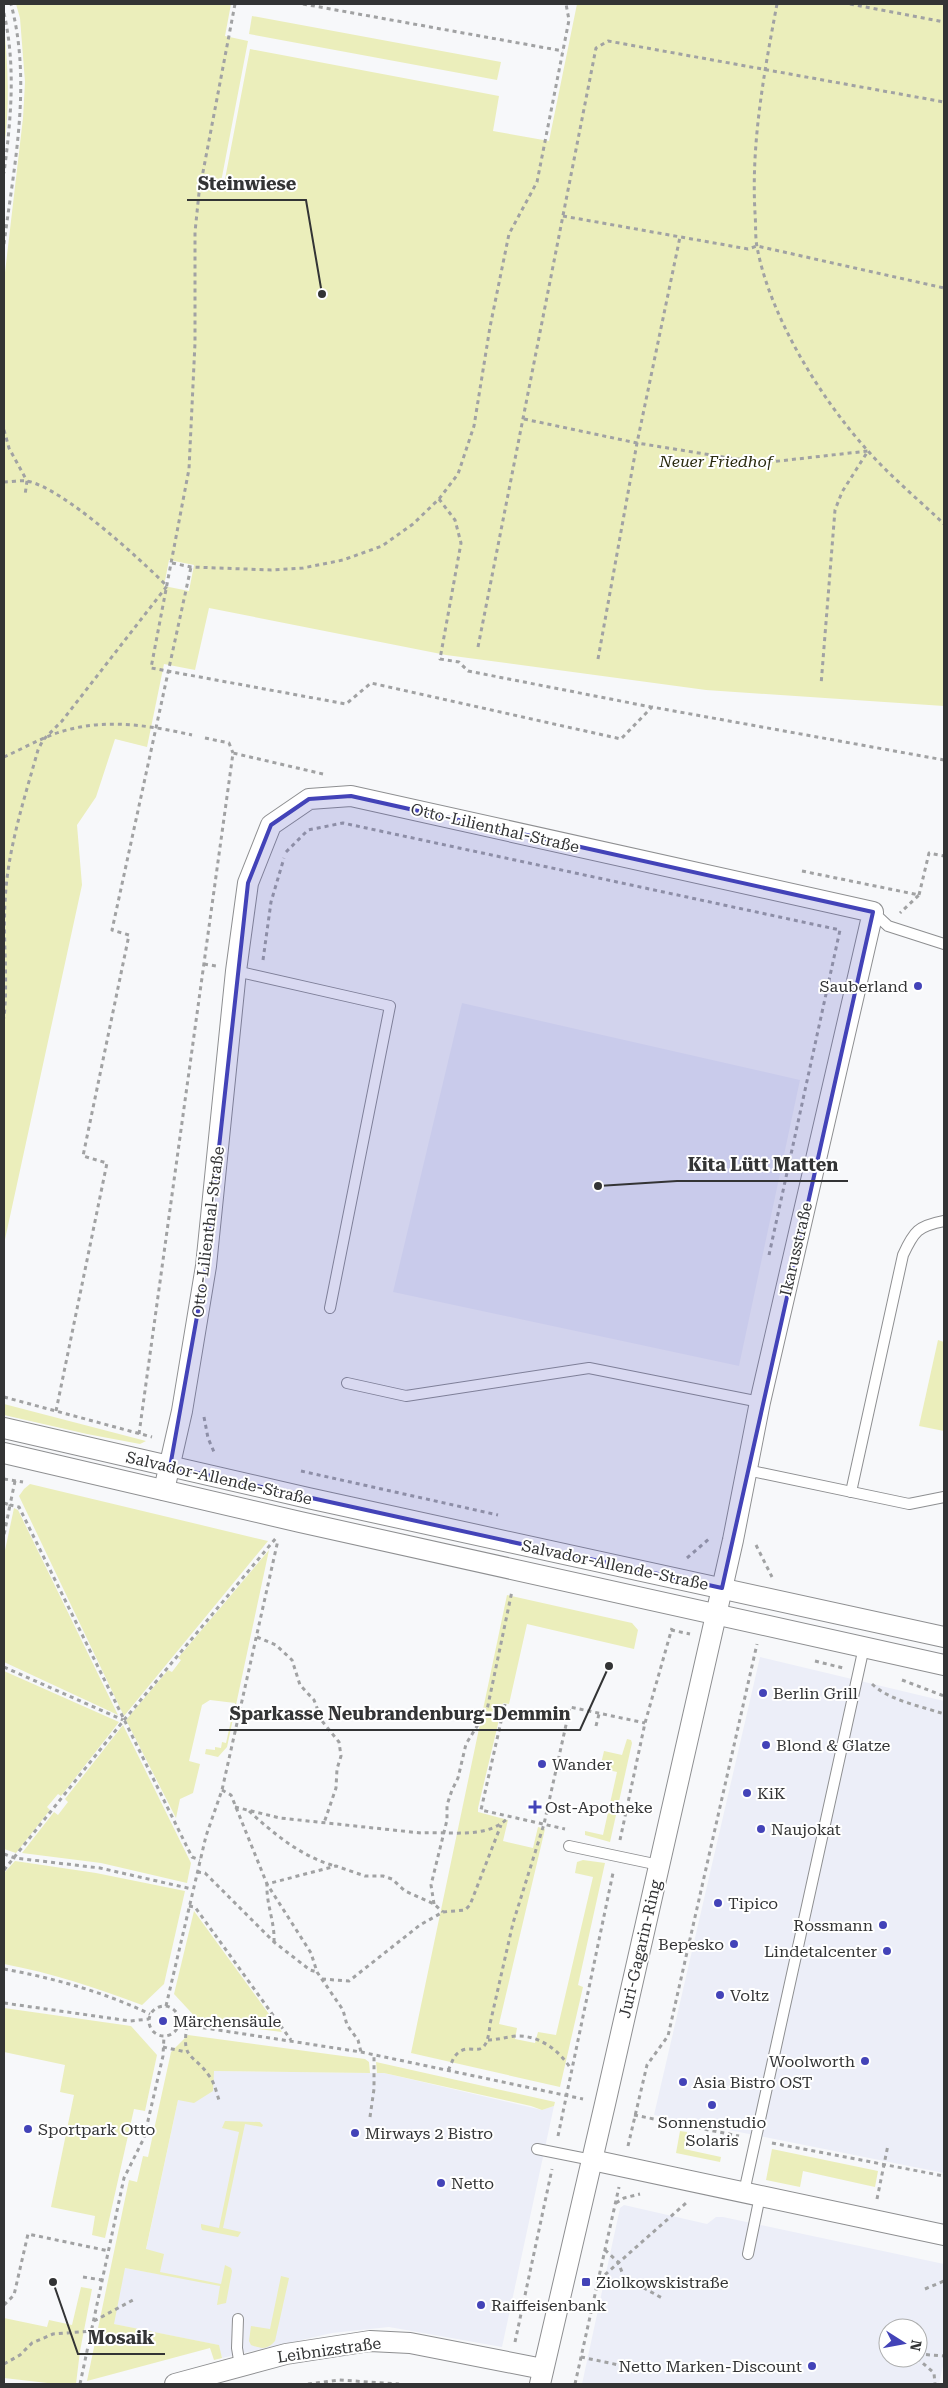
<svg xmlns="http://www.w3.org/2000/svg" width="948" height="2388" font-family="'Roboto Serif',serif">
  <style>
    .built { fill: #eceef8; fill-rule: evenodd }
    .green { fill: #ebeebb; fill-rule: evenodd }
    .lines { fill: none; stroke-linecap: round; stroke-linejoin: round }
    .lane-casing { stroke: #8e8f91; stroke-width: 12 }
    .street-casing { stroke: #8e8f91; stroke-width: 22 }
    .path { stroke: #a1a2a3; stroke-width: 3; stroke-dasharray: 4 4; stroke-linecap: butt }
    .lane { stroke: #fff; stroke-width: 10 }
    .street { stroke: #fff; stroke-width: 20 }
    .marked { fill: #4343b8; fill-opacity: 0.2; stroke: #4343b8; stroke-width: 4; stroke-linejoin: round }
    .poi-dot { fill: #4343b8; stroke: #fff; stroke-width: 2 }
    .labels { text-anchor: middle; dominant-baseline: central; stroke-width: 4; stroke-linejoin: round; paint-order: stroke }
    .park-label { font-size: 16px; font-style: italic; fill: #2a2b0f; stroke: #fff }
    .street-label { font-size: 16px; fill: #333435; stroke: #fff }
    .poi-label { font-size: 16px; fill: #333435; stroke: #fff; text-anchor: start }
    .leader { fill: none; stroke: #333435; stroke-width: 2 }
    .callout-dot { fill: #333435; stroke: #fff; stroke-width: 2 }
    .callout-label { font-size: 18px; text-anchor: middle; font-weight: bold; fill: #333435; stroke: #fff; stroke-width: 4; stroke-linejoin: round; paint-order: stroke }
  </style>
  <rect width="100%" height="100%" fill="#f7f8fa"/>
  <g class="built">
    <path d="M462,1003L800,1080L739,1366L393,1292Z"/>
    <path d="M760,1657L944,1701V2173L654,2115Z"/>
    <path d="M214,2071L384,2073L542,2110L554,2106L502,2347L389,2327L332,2333L222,2358L218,2345L113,2324L124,2268L159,2274L146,2250L178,2100Z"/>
    <path d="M624,2205L707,2224L716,2217H723L944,2264V2361L939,2384H582L620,2208ZM888,2328H918V2358H888Z"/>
  </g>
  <g class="green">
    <path d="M16,4H231L225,36L248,41L221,182L236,185V182L225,179L250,49L499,96L493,131L549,141L577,4H944V706L706,690L446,655L209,608L195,670L164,664L147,747L115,739L96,797L77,825L82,885L4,1244V281L23,118L25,82L20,18ZM169,560L194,565L189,591L164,586Z"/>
    <path d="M252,16L501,62L497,80L249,34Z"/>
    <path d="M4,25C8,67 10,106 4,148Z"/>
    <path d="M938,1340L944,1342V1431L919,1426Z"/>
    <path d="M4,1404L146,1441L140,1444L87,1434L4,1415Z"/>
    <path d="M30,1484L268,1541L124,1716L19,1496L24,1489Z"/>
    <path d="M14,1508L18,1510L118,1715L4,1662V1555Z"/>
    <path d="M269,1550L227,1747L218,1757L205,1754L206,1749L215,1750V1747L221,1748L222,1742L226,1743L235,1703L210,1700L202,1705L189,1761L200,1764L193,1793L180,1799L176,1818L126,1720L168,1670L172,1672L181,1660L178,1658Z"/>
    <path d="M507,1595L632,1623L638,1630L634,1649L527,1624L509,1704L503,1703L478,1808V1812L508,1820L503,1841L533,1848L538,1827L545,1829L499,2024L517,2028L515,2039L535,2043L538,2032L556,2035L593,1877L575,1873L577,1862L583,1860L605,1863L578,1985L583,1987L560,2087L411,2053Z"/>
    <path d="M4,1671L119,1722L61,1796L58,1794L47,1807L50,1810L16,1853L4,1849Z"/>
    <path d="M123,1725L191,1863L187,1883L101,1863L22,1853L54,1812L58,1815L68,1802L65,1799Z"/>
    <path d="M627,1739L631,1740L632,1743L610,1842L585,1835V1831L603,1835L617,1772L600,1768L604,1751L622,1755Z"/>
    <path d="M15,1861L96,1873L185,1891L164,1984L142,2005C97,1988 52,1973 4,1964V1873Z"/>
    <path d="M194,1911L282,2032L200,2022L174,1994Z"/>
    <path d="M4,2008L131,2026L157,2055L145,2111L134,2109L105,2238L92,2235L95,2216L51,2207L74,2095L60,2092L65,2065L4,2052Z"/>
    <path d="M188,2035L365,2059L369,2062L370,2073L214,2071L213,2091L194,2103L178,2100L146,2249L164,2254L160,2272L221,2284L225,2265L231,2268L232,2271L226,2303L217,2305L220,2286L125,2268L114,2324L219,2345L222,2358L214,2360L210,2348L87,2381L129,2180L137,2182L143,2156L148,2157L171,2052Z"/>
    <path d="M376,2062L555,2102L554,2106L542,2110L531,2106L384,2073H377Z"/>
    <path d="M225,2121L260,2122L263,2125L262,2127L245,2124L223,2228L241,2232L238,2237L202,2230L201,2227V2224L219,2228L239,2132L222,2128Z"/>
    <path d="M680,2131L687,2132L684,2149L721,2157L720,2162L676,2153Z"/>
    <path d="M772,2149L878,2171L875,2187L803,2171L800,2187L766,2180Z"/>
    <path d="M281,2276L289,2278L275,2341C267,2350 262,2349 251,2345L249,2341L251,2326L270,2329Z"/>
    <path d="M81,2287L92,2289L80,2351L76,2384H56L4,2378V2318L47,2327L49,2320L72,2325Z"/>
  </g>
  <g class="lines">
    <defs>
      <g id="lane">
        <path d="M873,912L888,926L944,944"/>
        <path d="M236,971L390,1006L330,1308"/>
        <path d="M347,1383L406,1396L589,1368L760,1402"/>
        <path d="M747,1470L909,1504L944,1497"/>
        <path d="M851,1492L903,1255C914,1231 918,1226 944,1221"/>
        <path d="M569,1846L659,1865"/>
        <path d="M537,2149L592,2160"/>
        <path d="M744,2192L864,1647"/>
        <path d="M748,2254L760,2196"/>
        <path d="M238,2319L237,2348L240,2366"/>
      </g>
      <g id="street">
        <path d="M4,1428L308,1498L944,1637"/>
        <path d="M4,1453L300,1522L944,1665"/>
        <path d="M164,1490L182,1411L206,1266L236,971L248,883L271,825L309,799L351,796L873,912L760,1402L733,1540L605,2104L540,2384"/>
        <path d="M592,2160L944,2235"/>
        <path d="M175,2384L286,2354L370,2341L410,2343L543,2369"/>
      </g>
    </defs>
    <use href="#lane" class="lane-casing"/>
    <use href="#street" class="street-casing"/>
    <g class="path">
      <path d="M235,4L199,193L195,232V343L189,469L151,668L346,704L371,683L621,739L652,707L944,760"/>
      <path d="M303,4L563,51"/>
      <path d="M777,4C764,73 751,143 755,213C756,225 755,236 757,247C770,317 821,399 868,451C891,477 919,500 944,524"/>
      <path d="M850,4L944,22"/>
      <path d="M4,13C16,67 11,119 4,173"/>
      <path d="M563,216L748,249L757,246L944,288"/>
      <path d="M4,244C14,165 32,83 11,4"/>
      <path d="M524,419L637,443L736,459L770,462L868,451L842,492L835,510L821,685"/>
      <path d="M4,430L9,448L27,481L25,495"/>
      <path d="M4,482C11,482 20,480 27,481C63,488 140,559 167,586L62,721L43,740L38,750C24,800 7,851 5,903C3,941 8,979 4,1018"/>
      <path d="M439,499L455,520L461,543L440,659L459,662L468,671L651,707"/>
      <path d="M172,563L191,567L271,570L303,568L343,560L382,546L413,524L439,499L458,474L474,426L490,327L509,234L537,182L569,20L566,4"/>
      <path d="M478,647L596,48L608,41L944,102"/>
      <path d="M598,659L637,443L680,237"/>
      <path d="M205,738L229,743L233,753"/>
      <path d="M4,757C22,749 41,738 60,732C104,718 148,725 192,735"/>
      <path d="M286,852L308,830L343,823L840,930L769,1255"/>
      <path d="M802,871L919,895L900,913"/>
      <path d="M919,895L929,853L944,856"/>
      <path d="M263,960L271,902L284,858"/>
      <path d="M204,964L216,966"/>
      <path d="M4,1397L152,1437"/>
      <path d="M56,1411L107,1163L83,1156L129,935L112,930L191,567"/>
      <path d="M204,1417L208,1438L214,1452"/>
      <path d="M139,1434L233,753L323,774"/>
      <path d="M301,1471L498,1515"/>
      <path d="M4,1479L23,1482"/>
      <path d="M15,1481L10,1505L19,1507L192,1857L200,1860"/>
      <path d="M4,1503L10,1505L4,1535"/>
      <path d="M756,1545L772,1577"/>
      <path d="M687,1558L710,1538"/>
      <path d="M671,1630L690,1634"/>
      <path d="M257,1637L276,1645L292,1660L300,1685L314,1700L322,1721L339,1742L341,1756L337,1769L336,1788L324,1823"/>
      <path d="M815,1661L843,1668"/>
      <path d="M4,1667L123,1720"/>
      <path d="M902,1680L944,1696"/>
      <path d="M872,1684C890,1701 921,1706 944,1714"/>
      <path d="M505,1704L481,1810L565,1829"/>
      <path d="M596,1726L599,1714"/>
      <path d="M222,1790L231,1795L267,1884L311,1953L317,1972L343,2010L347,2025L358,2040L361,2052"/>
      <path d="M235,1807L280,1818L421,1833C450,1831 487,1840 509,1817"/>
      <path d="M249,1811C274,1834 302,1857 335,1866"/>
      <path d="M620,1840L645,1723L672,1628"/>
      <path d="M4,1854L15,1858L100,1868L192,1889"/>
      <path d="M4,1870L124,1720L276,1538"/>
      <path d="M197,1872L205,1873L274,1942L310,1970L317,1972"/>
      <path d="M434,1904L431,1885L447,1820V1805L452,1790L458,1778L466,1744L487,1710L512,1591"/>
      <path d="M189,1906L195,1907L291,2040"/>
      <path d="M274,1942C275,1922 266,1904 267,1884L336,1866L365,1876H383L392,1879L405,1891L434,1904L443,1912"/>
      <path d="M4,1969C53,1978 104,1992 150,2014"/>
      <path d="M322,1979L349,1981L420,1925L443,1912L465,1910L470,1905L501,1825"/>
      <path d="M4,2003L130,2021L149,2019"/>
      <circle cx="164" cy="2021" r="15"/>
      <path d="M166,2006L206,1836L222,1790L278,1540"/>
      <path d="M179,2024L361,2052L583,2099"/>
      <path d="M187,2026C181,2061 194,2053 210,2077C215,2084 217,2095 220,2103"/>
      <path d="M488,2040C497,2040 506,2037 516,2036C539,2035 559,2050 571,2069"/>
      <path d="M163,2047L186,2052"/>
      <path d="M448,2070C451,2066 452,2060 455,2056C470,2037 486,2068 490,2024L513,1923L544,1824L570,1707L645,1723"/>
      <path d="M634,2115L739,2136"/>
      <path d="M370,2117L374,2089V2054"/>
      <path d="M558,2136L613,1873"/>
      <path d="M772,2143L944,2176"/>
      <path d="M628,2146L647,2065L668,2036L757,1644"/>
      <path d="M877,2199L888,2145"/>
      <path d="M616,2203L624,2198L640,2194"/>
      <path d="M605,2250L618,2262L624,2277L662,2298"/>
      <path d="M83,2277L102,2280"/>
      <path d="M599,2280L686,2203"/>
      <path d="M925,2289L944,2281"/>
      <path d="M4,2305L14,2295L28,2234L109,2251"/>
      <path d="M94,2321L133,2300"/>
      <path d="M515,2342L552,2169"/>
      <path d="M918,2354L944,2356"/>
      <path d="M581,2357L647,2371"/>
      <path d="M917,2358L934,2373L935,2384"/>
      <path d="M4,2364L20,2355L32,2343L53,2334L92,2331"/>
      <path d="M80,2384L124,2178L144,2138L163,2056L164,2036"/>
      <path d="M308,2384L339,2380L399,2384"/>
      <path d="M575,2384L619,2187"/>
    </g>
    <use href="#lane" class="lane"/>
    <use href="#street" class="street"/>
  </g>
  <path class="marked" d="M351,796L873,912L722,1588L170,1467L206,1266L248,883L271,825L309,799Z"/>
  <g class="poi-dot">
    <circle cx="918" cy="986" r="5"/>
    <circle cx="763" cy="1693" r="5"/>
    <circle cx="766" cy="1745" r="5"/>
    <circle cx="542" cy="1764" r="5"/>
    <circle cx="747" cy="1793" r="5"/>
    <path d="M532.5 1799.5h5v5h5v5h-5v5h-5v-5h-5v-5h5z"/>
    <circle cx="761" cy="1829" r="5"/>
    <circle cx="718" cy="1903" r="5"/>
    <circle cx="883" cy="1925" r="5"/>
    <circle cx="734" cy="1944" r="5"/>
    <circle cx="887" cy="1951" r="5"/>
    <circle cx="720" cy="1995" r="5"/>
    <circle cx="163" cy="2021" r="5"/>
    <circle cx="865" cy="2061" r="5"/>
    <circle cx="683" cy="2082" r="5"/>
    <circle cx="712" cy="2105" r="5"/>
    <circle cx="28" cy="2129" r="5"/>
    <circle cx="355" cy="2133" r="5"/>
    <circle cx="441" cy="2183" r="5"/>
    <rect x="581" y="2277" width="10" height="10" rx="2.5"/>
    <circle cx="481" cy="2305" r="5"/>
    <circle cx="812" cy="2366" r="5"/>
  </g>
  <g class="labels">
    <g class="park-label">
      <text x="716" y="461">Neuer Friedhof</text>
    </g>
    <g class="street-label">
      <text transform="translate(495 828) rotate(13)">Otto-Lilienthal-Straße</text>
      <text transform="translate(208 1232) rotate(-83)">Otto-Lilienthal-Straße</text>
      <text transform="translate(796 1249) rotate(-77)">Ikarusstraße</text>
      <text transform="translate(219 1478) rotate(13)">Salvador-Allende-Straße</text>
      <text transform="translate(615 1565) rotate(12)">Salvador-Allende-Straße</text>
      <text transform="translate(640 1949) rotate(-77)">Juri-Gagarin-Ring</text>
      <text transform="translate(329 2350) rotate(-8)">Leibnizstraße</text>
    </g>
    <g class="poi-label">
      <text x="908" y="986" text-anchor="end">Sauberland</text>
      <text x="773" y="1693">Berlin Grill</text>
      <text x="776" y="1745">Blond &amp; Glatze</text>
      <text x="552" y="1764">Wander</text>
      <text x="757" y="1793">KiK</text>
      <text x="545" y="1807">Ost-Apotheke</text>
      <text x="771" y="1829">Naujokat</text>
      <text x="728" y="1903">Tipico</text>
      <text x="873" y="1925" text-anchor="end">Rossmann</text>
      <text x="724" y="1944" text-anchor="end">Bepesko</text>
      <text x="877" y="1951" text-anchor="end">Lindetalcenter</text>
      <text x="730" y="1995">Voltz</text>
      <text x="173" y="2021">Märchensäule</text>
      <text x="855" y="2061" text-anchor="end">Woolworth</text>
      <text x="693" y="2082">Asia Bistro OST</text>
      <text x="712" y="2122" text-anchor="middle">Sonnenstudio<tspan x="712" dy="18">Solaris</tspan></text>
      <text x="38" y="2129">Sportpark Otto</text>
      <text x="365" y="2133">Mirways 2 Bistro</text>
      <text x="451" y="2183">Netto</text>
      <text x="596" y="2282">Ziolkowskistraße</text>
      <text x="491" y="2305">Raiffeisenbank</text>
      <text x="802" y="2366" text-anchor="end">Netto Marken-Discount</text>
    </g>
  </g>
  <path class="leader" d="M322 294L306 200H187M598 1186L677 1181H848M609 1666L580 1730H219M53 2282L78 2354H165"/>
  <g class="callout-dot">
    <circle cx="322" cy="294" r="5"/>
    <circle cx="598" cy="1186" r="5"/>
    <circle cx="609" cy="1666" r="5"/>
    <circle cx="53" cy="2282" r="5"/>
  </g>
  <g class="callout-label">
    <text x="247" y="190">Steinwiese</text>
    <text x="763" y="1171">Kita Lütt Matten</text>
    <text x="400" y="1720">Sparkasse Neubrandenburg-Demmin</text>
    <text x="121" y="2344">Mosaik</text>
  </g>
  <rect width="948" height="2388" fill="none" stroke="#333435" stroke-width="10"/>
  <g transform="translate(903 2343) rotate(101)"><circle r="24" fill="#ffffff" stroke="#adaeae"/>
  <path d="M0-4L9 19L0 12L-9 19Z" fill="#4343b8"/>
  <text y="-8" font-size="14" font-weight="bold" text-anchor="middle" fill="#333435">N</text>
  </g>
</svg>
